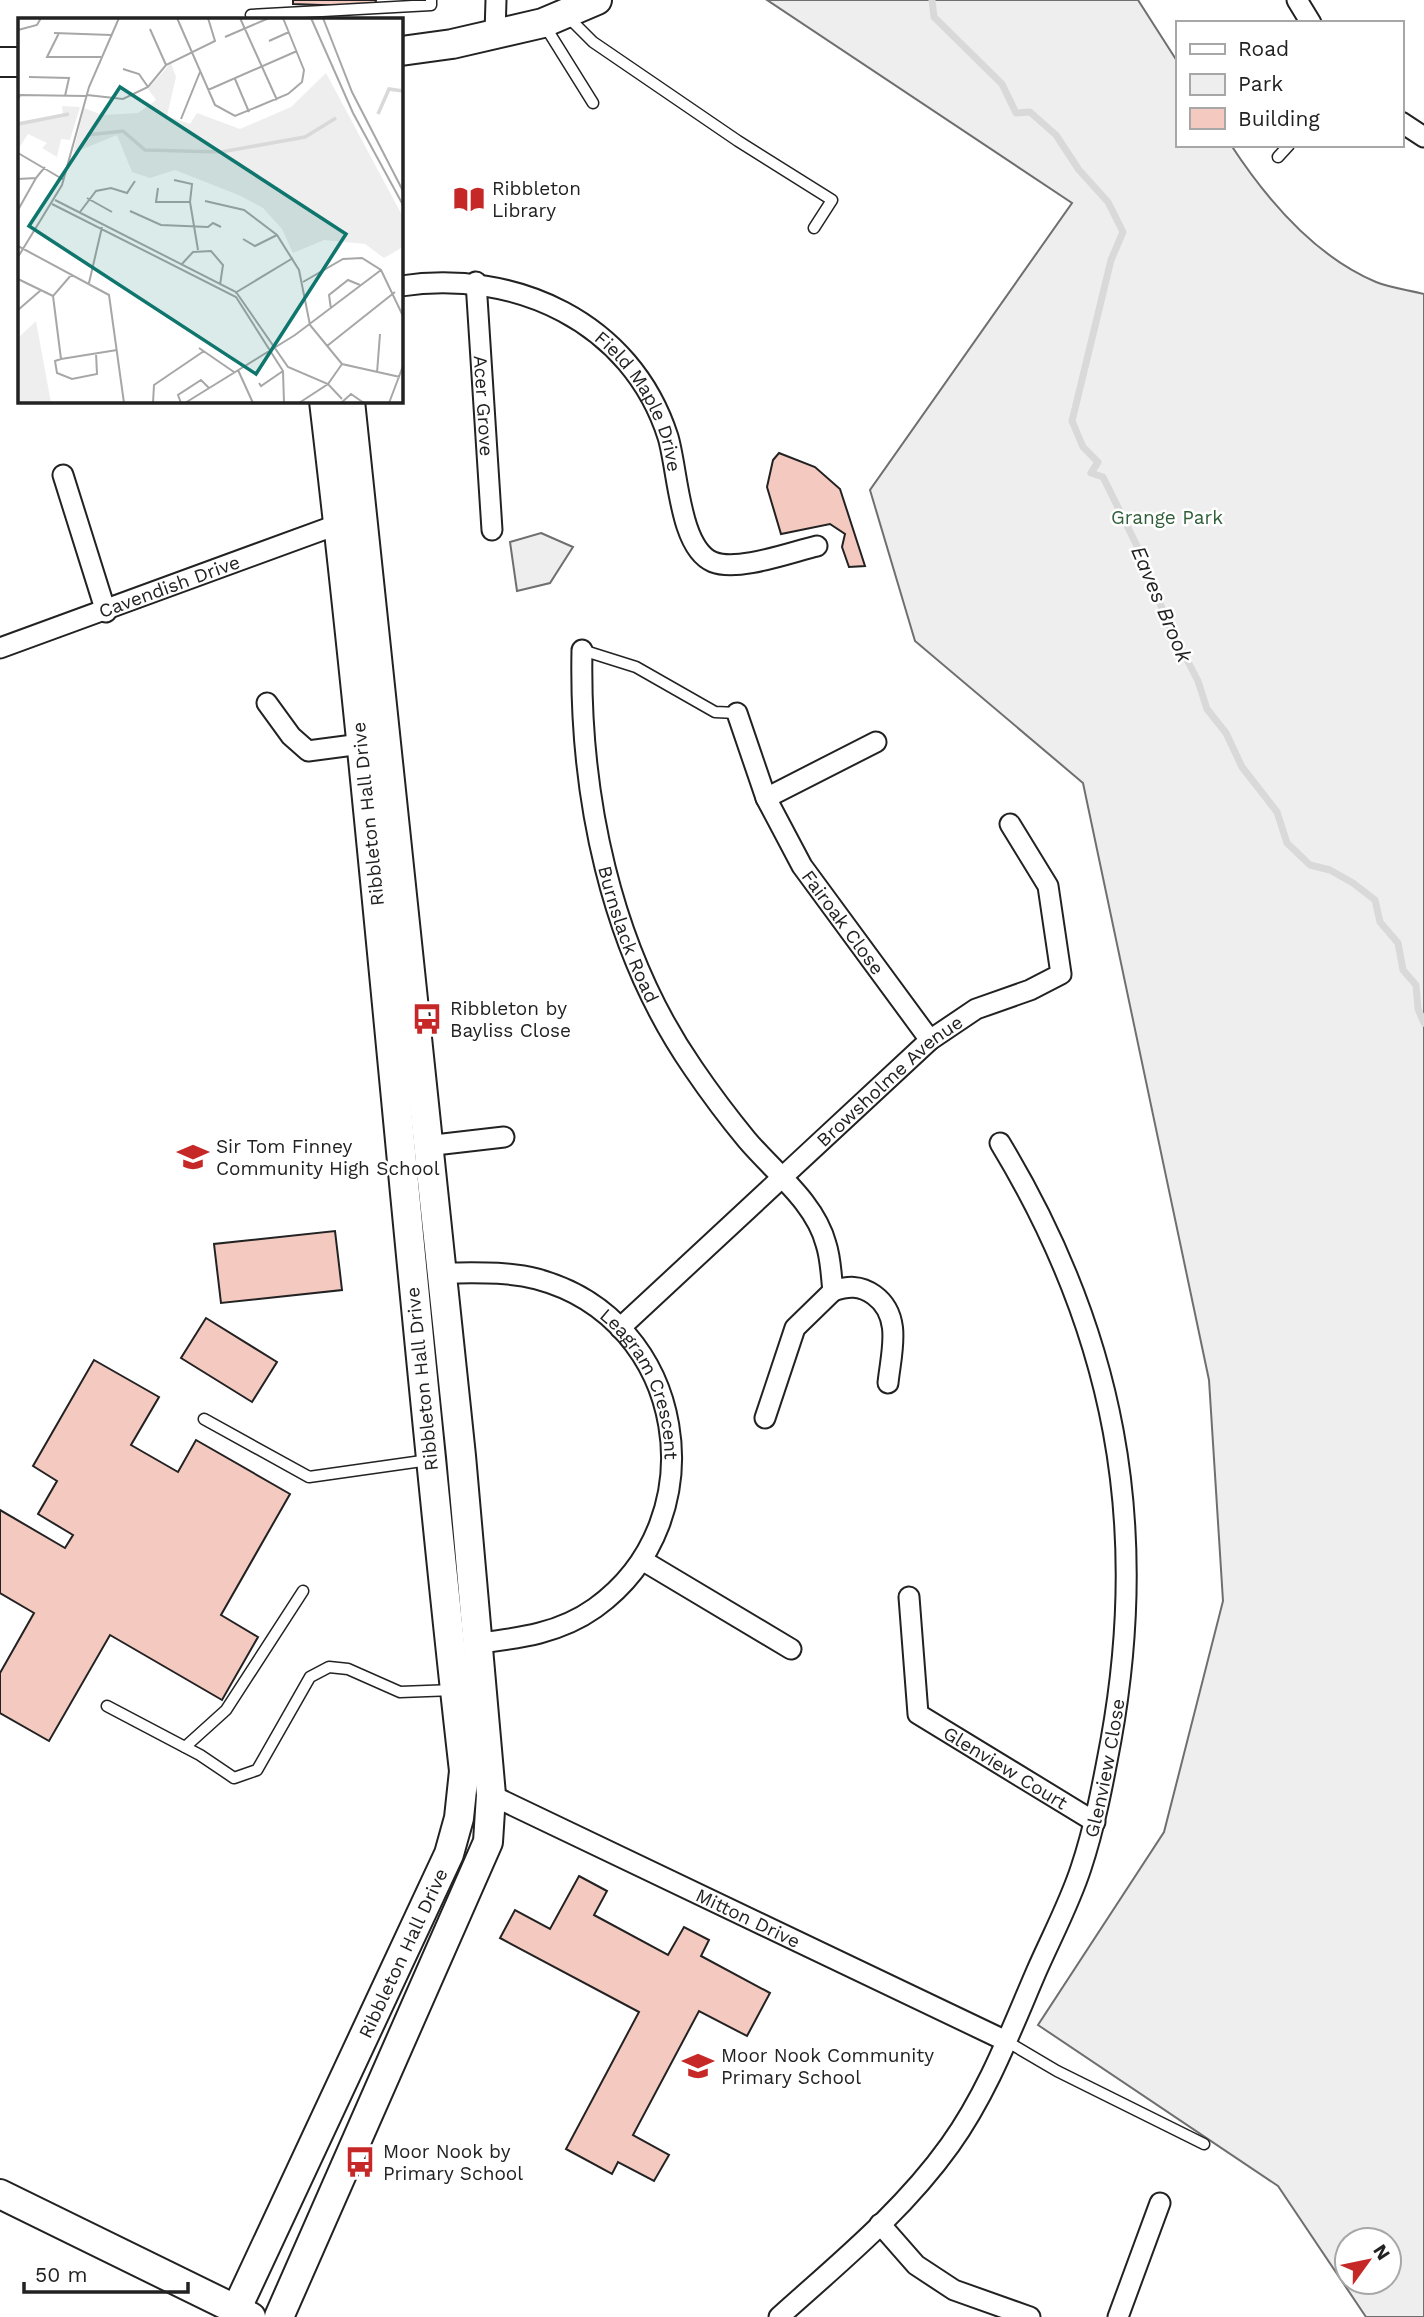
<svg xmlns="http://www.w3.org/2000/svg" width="1424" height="2317" font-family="'Work Sans',sans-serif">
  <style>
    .green { fill: #eee; stroke: #6f6f6f; stroke-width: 2; fill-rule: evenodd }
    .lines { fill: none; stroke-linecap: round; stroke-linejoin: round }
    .stream { stroke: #d9d9d9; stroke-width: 7 }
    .building { fill: #f3c9c0; stroke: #222; stroke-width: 2 }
    .lane-casing { stroke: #222; stroke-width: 13 }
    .street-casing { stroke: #222; stroke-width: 23 }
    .secondary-casing { stroke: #222; stroke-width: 32 }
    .lane { stroke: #fff; stroke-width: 10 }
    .street { stroke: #fff; stroke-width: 19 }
    .secondary { stroke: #fff; stroke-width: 28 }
    .labels { text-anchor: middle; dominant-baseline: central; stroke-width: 5; stroke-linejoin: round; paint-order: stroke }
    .poi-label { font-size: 19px; fill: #222; stroke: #fff; text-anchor: start }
    .street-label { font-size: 19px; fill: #222; stroke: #fff }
    .park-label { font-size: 19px; fill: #2f5e38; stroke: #fff }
    .water-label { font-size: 21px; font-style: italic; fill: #222; stroke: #fff }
    .inset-river { fill: none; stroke: #d9d9d9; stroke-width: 3.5 }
    .inset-road { fill: none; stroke: #a7a7a7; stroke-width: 2 }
    .view { fill: #0f766e; fill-opacity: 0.15; stroke: #0f766e; stroke-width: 3.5 }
    .inset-edge { fill: none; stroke: #222; stroke-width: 3.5 }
  </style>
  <rect width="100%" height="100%" fill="#fff"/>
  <g class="green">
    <path d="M767,0H1138L1177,61V145H1231C1267,200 1314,256 1376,282C1391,288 1409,290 1424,294V2317H1366L1278,2186L1038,2025L1164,1832L1223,1601L1209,1380L1083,783L915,641L870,490L1072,203ZM1389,2240V2282H1347V2240Z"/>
    <path d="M541,533L573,547L550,583L517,591L510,542Z"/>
  </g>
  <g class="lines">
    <path class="stream" d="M932,0L934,17L1002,84L1016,113L1030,112L1056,135L1079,170L1108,202L1123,232L1111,260L1072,421L1083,447L1098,462L1091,473L1103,477L1140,552L1167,621L1198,681L1207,709L1226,733L1242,767L1277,812L1287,843L1310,865L1330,870L1353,883L1375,900L1380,922L1398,943L1403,970L1416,985L1418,1009L1424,1023"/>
  </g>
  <g class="building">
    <path d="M293,0H376L375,7L293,4Z"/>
    <path d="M779,453L815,467L840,489L865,566L849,567L842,547L845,534L830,524L781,534L767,487L773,460Z"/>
    <path d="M335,1231L342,1290L221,1303L214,1244Z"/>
    <path d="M206,1318L277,1362L252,1402L181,1358Z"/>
    <path d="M94,1360L159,1397L131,1445L178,1472L196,1440L290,1494L221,1615L258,1637L222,1700L110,1635L49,1741L0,1713V1673L34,1613L0,1593V1510L65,1548L73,1535L38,1514L57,1481L33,1466Z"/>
    <path d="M579,1876L607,1891L594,1915L668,1955L684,1927L709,1940L701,1956L770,1993L747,2036L699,2011L633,2135L669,2155L654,2181L618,2162L612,2174L566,2149L639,2012L500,1938L515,1910L550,1929Z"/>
  </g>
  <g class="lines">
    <defs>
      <g id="lane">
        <path d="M251,15L431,5V0"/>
        <path d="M567,16L593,42L738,141L832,200L814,228"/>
        <path d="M545,26L593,103"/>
        <path d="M1278,157L1289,145"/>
        <path d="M582,650L636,667L715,712L737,713"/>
        <path d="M204,1419L309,1477L429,1460"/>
        <path d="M107,1706L200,1755L234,1778L257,1770L310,1677L329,1667L348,1669L400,1692L454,1690"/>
        <path d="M185,1747L226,1710L303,1591"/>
        <path d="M1006,2041L1057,2071L1204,2144"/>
      </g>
      <g id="street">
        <path d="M1297,0L1311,23"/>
        <path d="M495,34L496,0"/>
        <path d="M1401,122L1424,137"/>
        <path id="s1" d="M476,282L492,530"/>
        <path id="s2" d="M401,286C514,269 631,321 668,437C678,470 679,548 713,562C738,572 791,552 817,546"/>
        <path d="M63,475L106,612"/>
        <path id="s3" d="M0,648L339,524"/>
        <path id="s4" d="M582,650C579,794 610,948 693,1068C710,1093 728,1117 747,1140C774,1172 815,1202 826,1244C831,1259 831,1276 833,1291C848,1286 860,1285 874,1295C903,1316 891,1353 888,1383"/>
        <path d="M267,703L291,736L308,751L361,744"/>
        <path d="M737,713L766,798"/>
        <path id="s5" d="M876,742L766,798L802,866L930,1040"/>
        <path d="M426,1146L504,1137"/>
        <path id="s6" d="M442,1273C474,1273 506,1271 537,1279C687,1319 719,1519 595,1608C560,1633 521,1638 479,1643"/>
        <path id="s7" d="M620,1328L930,1040L976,1009L1030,990L1061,974L1048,886L1010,824"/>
        <path d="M765,1418L795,1328L833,1291"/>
        <path d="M642,1560L791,1649"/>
        <path id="s8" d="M909,1597L918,1714L1095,1822"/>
        <path id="s9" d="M491,1795L1006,2041"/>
        <path d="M880,2224L916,2265L954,2290L1030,2317"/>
        <path id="s10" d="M779,2317C839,2263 903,2211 950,2145C988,2092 1011,2030 1037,1970C1052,1936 1070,1902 1081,1868C1095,1826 1103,1783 1111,1740C1150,1523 1115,1333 1000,1143"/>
        <path d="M1118,2317L1160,2203"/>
      </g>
      <g id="secondary">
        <path d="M401,51L452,44L543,23L597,0"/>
        <path d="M0,62H19"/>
        <path d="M0,2194L251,2317"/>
        <path id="s11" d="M236,2310L449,1854L459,1818L464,1771C412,1315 378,856 324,401"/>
        <path d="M279,2317L488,1842L491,1795L461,1456L350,401"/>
      </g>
    </defs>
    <use href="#lane" class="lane-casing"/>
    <use href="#street" class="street-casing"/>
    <use href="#secondary" class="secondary-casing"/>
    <use href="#lane" class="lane"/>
    <use href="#street" class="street"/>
    <use href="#secondary" class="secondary"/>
  </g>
  <defs>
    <symbol id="library-bare" viewBox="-9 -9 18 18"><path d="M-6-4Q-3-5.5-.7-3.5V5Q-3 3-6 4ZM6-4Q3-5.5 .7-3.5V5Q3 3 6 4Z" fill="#c62828" stroke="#fff" stroke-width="2.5" paint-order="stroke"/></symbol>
    <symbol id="bus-bare" viewBox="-9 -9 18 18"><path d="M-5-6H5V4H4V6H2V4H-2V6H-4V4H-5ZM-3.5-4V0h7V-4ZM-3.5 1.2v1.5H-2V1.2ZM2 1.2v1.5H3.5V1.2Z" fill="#c62828" stroke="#fff" stroke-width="2.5" paint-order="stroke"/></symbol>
    <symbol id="school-bare" viewBox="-9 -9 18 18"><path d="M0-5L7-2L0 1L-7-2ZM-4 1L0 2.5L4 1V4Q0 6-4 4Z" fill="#c62828" stroke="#fff" stroke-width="2.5" paint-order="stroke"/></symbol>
  </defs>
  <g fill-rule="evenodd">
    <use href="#library-bare" x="447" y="177" width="44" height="44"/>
    <use href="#bus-bare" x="405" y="997" width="44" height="44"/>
    <use href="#school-bare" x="171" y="1135" width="44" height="44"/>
    <use href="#school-bare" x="676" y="2044" width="44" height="44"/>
    <use href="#bus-bare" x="338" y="2140" width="44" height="44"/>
  </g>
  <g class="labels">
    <g class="poi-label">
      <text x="492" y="188">Ribbleton<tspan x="492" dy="22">Library</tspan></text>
      <text x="450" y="1008">Ribbleton by<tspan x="450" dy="22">Bayliss Close</tspan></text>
      <text x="216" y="1146">Sir Tom Finney<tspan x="216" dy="22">Community High School</tspan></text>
      <text x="721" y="2055">Moor Nook Community<tspan x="721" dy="22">Primary School</tspan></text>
      <text x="383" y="2151">Moor Nook by<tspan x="383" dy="22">Primary School</tspan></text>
    </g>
    <g class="street-label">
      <text stroke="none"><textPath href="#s2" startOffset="289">Field Maple Drive</textPath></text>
      <text stroke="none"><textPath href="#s1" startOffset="124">Acer Grove</textPath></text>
      <text stroke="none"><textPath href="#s3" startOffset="180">Cavendish Drive</textPath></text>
      <text transform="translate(368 814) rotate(-96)">Ribbleton Hall Drive</text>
      <text stroke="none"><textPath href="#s5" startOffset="270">Fairoak Close</textPath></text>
      <text stroke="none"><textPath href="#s4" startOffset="290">Burnslack Road</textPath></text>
      <text stroke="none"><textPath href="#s7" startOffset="366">Browsholme Avenue</textPath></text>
      <text transform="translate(422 1379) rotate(-96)">Ribbleton Hall Drive</text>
      <text stroke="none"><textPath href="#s6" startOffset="254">Leagram Crescent</textPath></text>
      <text stroke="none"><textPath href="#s8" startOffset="220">Glenview Court</textPath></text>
      <text stroke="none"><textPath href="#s10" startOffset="653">Glenview Close</textPath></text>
      <text stroke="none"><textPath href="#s9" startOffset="285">Mitton Drive</textPath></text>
      <text stroke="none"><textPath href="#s11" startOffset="394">Ribbleton Hall Drive</textPath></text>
    </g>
    <g class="park-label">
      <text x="1167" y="517">Grange Park</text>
    </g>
    <g class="water-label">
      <text transform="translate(1162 604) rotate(67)">Eaves Brook</text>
    </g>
  </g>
  <g transform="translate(18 18)">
    <rect width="385" height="385" fill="#fff"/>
    <path d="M153,45L158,59L149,98L172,106L179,95L222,111L273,89L308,55L385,199V229L366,240L347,226L306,222L275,235L264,211L245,190L223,178L157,152L132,160L114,154L99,117L55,135L66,90L84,97L120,95L138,82L130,71ZM44,88L62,89L52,122L43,121L39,139L24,130L29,125L10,116L0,132V104L45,97ZM18,303L33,385H0V320Z" fill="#eee"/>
    <path class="inset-river" d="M360,96L371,71L385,73M0,106L51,96M69,117L105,113L127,132L203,134L287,119L318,100"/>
    <path class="inset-road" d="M159,0L197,87L217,98L270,76L284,64L286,52L265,0M222,0L259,82M293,0L335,95L385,187M305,0L334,74L385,173M132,11L148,47M0,12L19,7L23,0M36,15L93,17M41,15L29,39H83M207,19L251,0M251,23L271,14M105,51L121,56L130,69M11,59L51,60L47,78M217,61L231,94M190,72L279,33M69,77L105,81L130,69L148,47L197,23L190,0M0,81L2,77L68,78M163,101L182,54M0,135L46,162M0,161L18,160L27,149M156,162L174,166L172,184L180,232M140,170L138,184H172M69,180L94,194M37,182L218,274L270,349L310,366L324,381M187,183L226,192L259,217L281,252L292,307L324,346L382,359M34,186L218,279L265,353L266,385M0,192L18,160M112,193L143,207L190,209L195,205L203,209M62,194L78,173L93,170L109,175L117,163M225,221L237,228L259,217M0,228L91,277L106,385M0,239L44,167L71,69L101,0M163,247L175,234L193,233L205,247L202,267M0,261L35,278M285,264L325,241L344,240L363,252L385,298M71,265L84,209M217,275L275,240M313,291L311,277L330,262L342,267M0,292L23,272M309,328L377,274M181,330L216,354M43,341L35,278L54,256M43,341L37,343L39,355L54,361L79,356L78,335M43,341L99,332M220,352L235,385M359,355L362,316M241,365L243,368L265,353M135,385L136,367L186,333M163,385L160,377L183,362L191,370M167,385L277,317L363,252M281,385L310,366L324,346M323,385L333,376L346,385M371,385L385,348"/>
    <path class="view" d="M102,69L328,216L238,356L11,208Z"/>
    <rect width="385" height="385" class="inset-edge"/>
  </g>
  <rect x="1176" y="21" width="228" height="126" fill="#ffffff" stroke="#a7a7a7" stroke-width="2"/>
  <rect x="1190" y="44" width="35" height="10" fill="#ffffff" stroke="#a7a7a7" stroke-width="2"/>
  <text x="1238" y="56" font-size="21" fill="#222222">Road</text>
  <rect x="1190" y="74" width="35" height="21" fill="#eeeeee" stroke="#a7a7a7" stroke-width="2"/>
  <text x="1238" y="91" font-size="21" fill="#222222">Park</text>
  <rect x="1190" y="108" width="35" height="21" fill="#f3c9c0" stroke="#a7a7a7" stroke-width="2"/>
  <text x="1238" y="126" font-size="21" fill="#222222">Building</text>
  <g transform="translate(1368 2261) rotate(57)"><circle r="33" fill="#ffffff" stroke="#a7a7a7" stroke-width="2"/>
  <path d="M0-5L12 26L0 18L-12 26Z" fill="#c62828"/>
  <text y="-10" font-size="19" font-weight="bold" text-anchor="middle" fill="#222222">N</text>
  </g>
  <path d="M24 2282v10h164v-10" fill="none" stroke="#222222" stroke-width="3.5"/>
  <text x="35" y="2282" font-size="21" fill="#222222" stroke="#ffffff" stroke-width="5" paint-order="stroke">50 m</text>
</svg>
